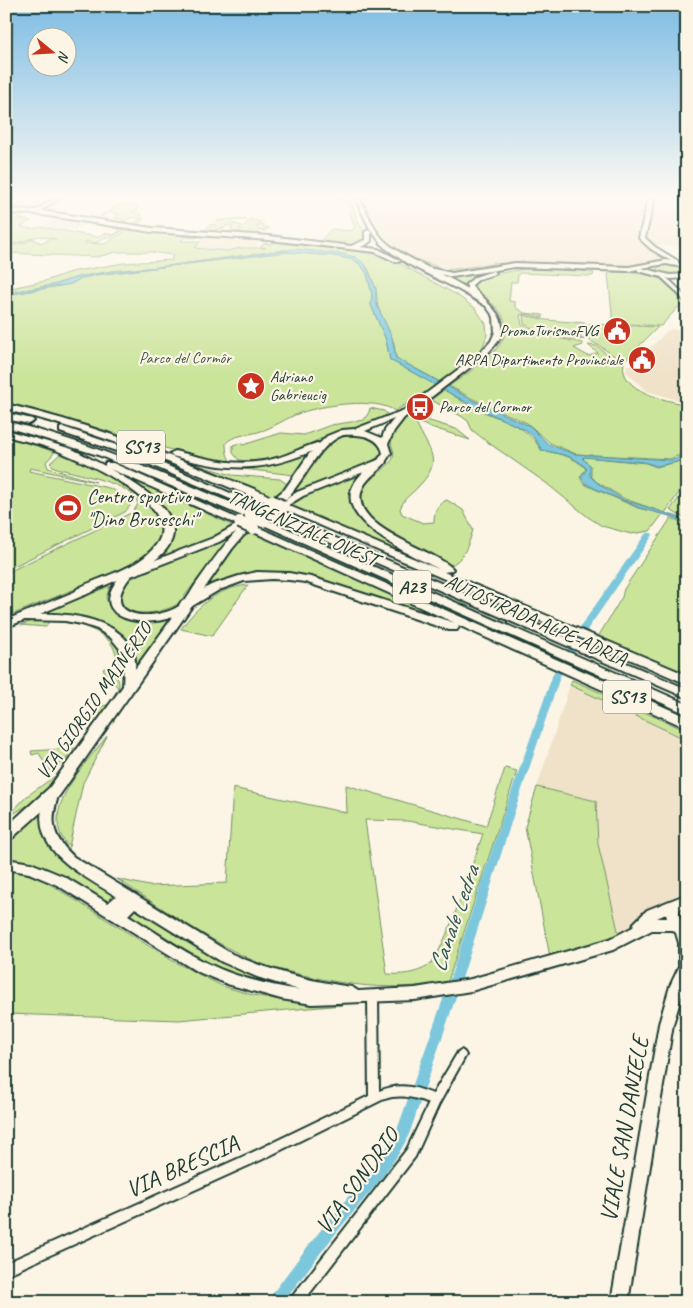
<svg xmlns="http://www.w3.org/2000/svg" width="693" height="1308" font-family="Caveat,sans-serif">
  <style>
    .built { fill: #f0e2c9 }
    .green { fill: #cae49a; stroke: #749067; fill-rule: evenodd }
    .water { fill: #7dc7dd; stroke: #579099 }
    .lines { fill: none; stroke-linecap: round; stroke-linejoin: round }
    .canal { fill: #7dc7dd; fill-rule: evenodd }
    .street-casing { stroke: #1f3d34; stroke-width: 4 }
    .secondary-casing { stroke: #1f3d34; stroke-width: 4 }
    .primary-casing { stroke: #1f3d34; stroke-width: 4 }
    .highway-casing { stroke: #1f3d34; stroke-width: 4 }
    .street { fill: #fcf5e5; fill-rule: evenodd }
    .secondary { fill: #fcf5e5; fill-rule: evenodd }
    .primary { fill: #fcf5e5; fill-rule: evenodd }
    .highway { fill: #fcf5e5; fill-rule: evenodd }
    .highway-bridge-casing { stroke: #1f3d34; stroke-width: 16; stroke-linecap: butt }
    .highway-bridge { stroke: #fcf5e5; stroke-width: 12 }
    .labels { text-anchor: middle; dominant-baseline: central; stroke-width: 4.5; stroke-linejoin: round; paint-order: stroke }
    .far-poi-label { font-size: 16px; fill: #1f3d34; stroke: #fcf5e5; text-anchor: end }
    .far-park-label { font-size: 16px; fill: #415e48; stroke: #fcf5e5 }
    .shield { fill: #fcf5e5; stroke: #617469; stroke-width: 1 }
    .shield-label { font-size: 19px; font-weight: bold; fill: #1f3d34 }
    .poi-label { font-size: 20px; fill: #1f3d34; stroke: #fcf5e5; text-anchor: start }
    .street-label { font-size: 20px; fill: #1f3d34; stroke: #fcf5e5 }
    .near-street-label { font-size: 24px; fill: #1f3d34; stroke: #fcf5e5 }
    .near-water-label { font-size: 25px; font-style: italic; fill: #325956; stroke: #fcf5e5 }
  </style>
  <rect width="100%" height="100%" fill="#fcf5e5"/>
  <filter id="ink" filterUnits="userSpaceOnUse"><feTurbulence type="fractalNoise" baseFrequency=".02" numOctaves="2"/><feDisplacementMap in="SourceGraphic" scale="10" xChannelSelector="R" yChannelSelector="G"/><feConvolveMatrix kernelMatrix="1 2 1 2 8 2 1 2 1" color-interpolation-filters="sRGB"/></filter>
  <g filter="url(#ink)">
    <g class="built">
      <path d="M362,195H687L683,209L687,210V248L652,244L682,263L661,261L639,267L502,265L454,273L419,263L391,245L370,217L361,201Z"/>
      <path d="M61,217L88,222L70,232L41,227Z"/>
      <path d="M204,235L260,239L255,249L217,251L210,248H194Z"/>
      <path d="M671,329L687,331V403L647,391L626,372L627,365H634L667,331Z"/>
      <path d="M570,685L687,740V870L683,892L648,910L619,935L598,844L596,802L537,787Z"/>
    </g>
    <g class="green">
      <path d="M335,195H353C350,212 362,225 367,240L358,245L320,242L331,229L351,231L355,228L351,217L350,202L339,201Z"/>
      <path d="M119,204L136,205L138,210L132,212L141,214L143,219L138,225L146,226L144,228L130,226L141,219L132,217L125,221L129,223L124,225L119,224L125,220L114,218L119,214L109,212L100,217Z"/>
      <path d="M26,212H31L19,219L31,221L21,227L32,229L41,227L97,237L105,233L114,235L121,230L113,228L116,226L127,228L110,238L105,237L96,243L86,241L84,243L105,244L127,230L133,229L202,235L196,238L185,237L181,241H200L195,248L227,251L241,248H266L261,247L264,243L272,244L275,240L382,254L457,295L475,308L486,324L487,335L484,344L478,355L440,382L396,358L394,343L378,309L376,289L368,268L355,257L341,254L283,250L159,267L112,271L78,277L53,285L6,293V289L45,281L70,272L124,263L172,260V255L150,252H117L97,257L6,253V248L20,243L27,242L29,240L35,239V241H39V243L46,242L48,239H56L39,236L6,247V217Z"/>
      <path d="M233,219L246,220H234L231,223L242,226L235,235L229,233L233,227L227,225L224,229L218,228L214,234L202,233L211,224L216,225L217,221Z"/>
      <path d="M250,219L261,222L256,228L262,224L264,225L263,227L269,228L265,231L259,230L256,234L262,235L260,236L237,235Z"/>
      <path d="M287,252L336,256L354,260L361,265L367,274L372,294L371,305L386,340L390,360L437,385L395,411C375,397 323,405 300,413C286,418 273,428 258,432C248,435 233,435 226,443C226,451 227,458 233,464C155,450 83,420 6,403V295L71,284L80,279L95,275Z"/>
      <path d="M404,255L446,270L493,264V262L501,264C495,266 488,266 482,268C445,276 436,273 404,255Z"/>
      <path d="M670,264L684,268L687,273C678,278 664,276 656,270L660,265Z"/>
      <path d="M524,266L477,276L468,283V291L438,275H454L496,268Z"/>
      <path d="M524,269H569L594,273L593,276H589L520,273L518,275L517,282H511L509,301L515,302V307L524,313L543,315V318L525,314L520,315L522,325C541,337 561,338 582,343L583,345L574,348L588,356L598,353L588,345L597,346L609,356L624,362C618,392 666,400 687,405V448L680,455L670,459L576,454L550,443L527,423L475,400L449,386C468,372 517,346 503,317C498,306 484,298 475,290V283L497,274Z"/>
      <path d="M612,272C630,272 657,273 671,286C676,291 679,297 683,302L661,326L613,323L608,274Z"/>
      <path d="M523,315L546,320L585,323V325H581V339H585C564,341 542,335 524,324Z"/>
      <path d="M589,324L658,327L624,361C611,356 603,346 590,341Z"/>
      <path d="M444,390C454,395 462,402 472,407C497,419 527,423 541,450C558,454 573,455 586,469L580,477L583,483L588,486L638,508L663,514L650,531L631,534L602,526L588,517L546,483L486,441L472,430L468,421L461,416L431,400Z"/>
      <path d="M370,408L384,411L388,415L357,429L332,433L280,459L246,461L239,460L233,453V445L240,443L243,445L281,433L304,435L331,425L364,420L369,412Z"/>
      <path d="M410,415L456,429L470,440L416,422C429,452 445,460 417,488C408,498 406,495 400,509L402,514L423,523L434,522C434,512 436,504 447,500L463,510L473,530C468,545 464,560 449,566C429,555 353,521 361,494C365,479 384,472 392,460C396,452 392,450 391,442C390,432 403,420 410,415Z"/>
      <path d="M6,435L55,452L46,462L48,468L96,482L30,468L29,471L109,488L128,498L130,506L125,512L6,570Z"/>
      <path d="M347,436C359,435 377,436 382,450L380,456L367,464L288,497L302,482L328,444L332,440Z"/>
      <path d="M311,451L294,475L218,466C258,470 274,469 311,451Z"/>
      <path d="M60,454L111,475L150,503L157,511L164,533L152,553L134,565L6,617V573L133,512L138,504C134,482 72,474 54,467L50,463Z"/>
      <path d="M585,457L646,463L656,467L677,462L687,457V481L665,513L625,499L597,482L591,476V466L583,459Z"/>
      <path d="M174,458L232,475L280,479L287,484L281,493L273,499Z"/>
      <path d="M110,470H112L234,526L217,536L153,561C199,515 146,495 110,470Z"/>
      <path d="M363,472C350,483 347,498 356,513C365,529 437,567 457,577L286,505L307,494Z"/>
      <path d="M687,487V520L670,510Z"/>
      <path d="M671,518L684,523L687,529V675L598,637L622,597L624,589Z"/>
      <path d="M249,532L262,537L455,623L297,574L270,572L244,574L206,588L236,544Z"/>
      <path d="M236,533L224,545L179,603C164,614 117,622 119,592L130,579Z"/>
      <path d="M248,585L212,636L181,629C198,605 218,588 248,585Z"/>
      <path d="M110,586L106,598C112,618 133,624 152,622C158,621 166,619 171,619L137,668H135L133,657L114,631L101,623L74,616L36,614Z"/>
      <path d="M53,619C77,623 119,627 125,658C126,664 125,671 125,677L115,664L119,662C116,655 114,646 109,641C94,626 69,622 49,621L46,627L21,625L32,621Z"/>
      <path d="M109,666C113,672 119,678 119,684C120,696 98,722 91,732L96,708L110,704L118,688L103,669Z"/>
      <path d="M572,680L687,731V740L570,685Z"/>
      <path d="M107,736L83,783L69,847C36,812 85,765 107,736Z"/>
      <path d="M78,748L54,770H48L39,753L32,755L31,751Z"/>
      <path d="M505,768L517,771L448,981C398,993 344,985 294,973C283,970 269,968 258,963C208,940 163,909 117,879L149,886L227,883L233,788L347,813L346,785L486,826ZM365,820L407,821L483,834C474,858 444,955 428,966C416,974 400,975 387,974Z"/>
      <path d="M65,769L40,798L6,818L27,796Z"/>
      <path d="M537,787L596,801L598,844L619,935L550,957L525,827Z"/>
      <path d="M41,811C34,857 83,876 116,896L109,904C76,885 46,860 6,859V841Z"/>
      <path d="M6,870L24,873L45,881L173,961L222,986L253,995L292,1002L342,1005L179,1020L6,1014Z"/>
      <path d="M133,908L222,962L283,987L241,977L215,968L128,914Z"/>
    </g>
    <path class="water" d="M295,249L341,254L355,257L365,264L376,289V303L392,337L396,358L474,401L530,426L548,444L574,454L670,460L676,459L687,450V456L677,462L657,466L644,462L585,457L582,458L590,465V476L600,485L624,500L678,517L687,524V526L684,522L673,517L640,508L594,488L585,483L581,477L587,469C575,455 559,454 542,450L533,436L526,430L473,406L390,360L386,340L371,305L372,294L367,274L361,265L354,260L336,256L287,252L95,275L80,279L71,284L6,295V293L53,285L78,277L112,271L159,267Z"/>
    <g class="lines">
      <path class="canal" d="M646,533H652L653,535L585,633L561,674L514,813L460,985L410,1132C397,1162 375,1186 355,1210C330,1240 307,1270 284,1302H268L270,1297C293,1265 317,1234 343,1203C362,1180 384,1157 397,1130L448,985L504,813L553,674L578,630Z"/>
      <defs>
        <g id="street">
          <path d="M57,197L60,198L37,213L34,212Z"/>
          <path d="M660,274H662C670,281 687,294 687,304L674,289L660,276Z"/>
          <path d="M373,991L376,992L378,995L379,1091C400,1083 413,1086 433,1094L458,1052L461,1050L464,1052L466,1055L439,1104L415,1157L303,1302H289L291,1298L407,1149L429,1103C413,1097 400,1094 384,1099L261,1160L6,1275V1263L253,1152L369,1096L368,995L370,992Z"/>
        </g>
        <g id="secondary">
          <path d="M649,195H655L645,238L655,247L678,261V263L687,264V268L666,264L641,268L670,275L687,274V278L670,279L638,271V269L629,271L515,267L452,277L426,270L429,268L452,273L515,263L629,267L666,260L671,261L651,249L639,238Z"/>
          <path d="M6,209L36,210L152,228L269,236L351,246L365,240V232L368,230L371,232V241L366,245L360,247L378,249L401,261L396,262L375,252L269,240L152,232L36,214L6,213Z"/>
          <path d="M493,271L496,273L495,274L479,279L472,285L473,288L487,301L482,302L468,290L466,284L475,277Z"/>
          <path d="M53,789L57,790L59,793C49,823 52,836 74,857L232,954C270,971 310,981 352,987L358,991L415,988L471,979L610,939L633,927L634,923L647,910L687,894V905L680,909C678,917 681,921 687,926V979L673,1024L628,1302H611L659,1024L670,986L679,967V943L676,933L673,930H652L613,950L471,991L415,1000L312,1004L281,999L227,984L196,971L57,885L29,873L6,869V859L31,863L65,877L108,903L116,896C78,872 20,846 49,790ZM135,908L222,962L257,977L299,990C268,985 235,977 207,963C180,950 154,931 128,915ZM666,914L667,918H656H657Z"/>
        </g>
        <g id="primary">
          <path d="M354,196H358C368,212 373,232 388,244C413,266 508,295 502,331C501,341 492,348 485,356L404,418L394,431L388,444L391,453L384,464L303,496L277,512H271L262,508L285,489L309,454L327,436L342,430L355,429L404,410L480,353L491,341L495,332L494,317L486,306L461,291L408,264L384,247L370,229ZM394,419L385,430L382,438L365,431ZM343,435C358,434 379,435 383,453L378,460L297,492L286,499C307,478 315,447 343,435Z"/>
          <path d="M250,517L262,522L243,536L232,549L59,796L11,839L6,840V827L49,788L123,686L124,664L120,649L111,638L97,629L82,624L65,621L25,620L6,627V620L86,587H94L95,589L94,591L40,614C73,612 140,623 135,669L173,617C136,630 83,615 124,572L213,538ZM236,532C221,548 209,566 196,584C192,590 188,598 183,603C160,623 94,621 131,576L219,542Z"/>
        </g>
        <g id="highway">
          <path d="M6,404C83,422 155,449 228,479C240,484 267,492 276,501L275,503H267C182,467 97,431 6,410Z"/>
          <path d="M6,413L32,419L34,421L29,424L6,419Z"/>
          <path d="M9,422C79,440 145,466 212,495C223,500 248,507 256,516L251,519L247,518L98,455L6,427V423Z"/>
          <path d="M63,427L131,450L265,508L264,510H256L125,454L60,432V428Z"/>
          <path d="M6,430L72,449L105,466V463H113L245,522L240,525L236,524L110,469C149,491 209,528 145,567C126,578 104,584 85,595H77L75,592L77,589C102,575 138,570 156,545C186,506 85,462 58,451C42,444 23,441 6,436Z"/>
          <path d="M317,443L320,444V448C263,473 232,472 172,456L170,454L175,451C209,460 243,468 277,458C291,454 303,447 317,443Z"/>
          <path d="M381,459L386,462C379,471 368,477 363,487C344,527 435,549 453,569L451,571L444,572L687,675V684L278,507L279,505H287L441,570C416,557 330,521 355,482C361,474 371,462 381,459Z"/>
          <path d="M273,511L687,689V698L269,516L268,514L269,512Z"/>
          <path d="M263,518L687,704V714L259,523L258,521L259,519Z"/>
          <path d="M253,525L687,717V728L458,625L459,627L457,630H449L305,582L289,580L272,579L244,581L219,590L189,608H181L179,605L181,602L211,585L239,576L257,572L289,573L311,577L455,623L249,530L248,528Z"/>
        </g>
      </defs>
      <use href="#street" class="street-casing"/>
      <use href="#secondary" class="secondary-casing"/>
      <use href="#primary" class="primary-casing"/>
      <use href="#highway" class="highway-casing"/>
      <use href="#street" class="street"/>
      <use href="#secondary" class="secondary"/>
      <use href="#primary" class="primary"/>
      <use href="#highway" class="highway"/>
      <defs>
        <g id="highway-bridge">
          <path d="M271,501L283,507"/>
          <path d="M260,508L273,514"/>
          <path d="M251,516L263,521"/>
          <path d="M240,522L253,528"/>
        </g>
      </defs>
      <use href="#highway-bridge" class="highway-bridge-casing"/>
      <use href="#highway-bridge" class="highway-bridge"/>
    </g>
  </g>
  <linearGradient id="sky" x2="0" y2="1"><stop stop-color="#7dbce4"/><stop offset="0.52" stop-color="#fefaf3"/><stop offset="1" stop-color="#fefaf3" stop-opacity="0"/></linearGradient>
  <rect width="693" height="378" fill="url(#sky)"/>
  <defs>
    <symbol id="civic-disc" viewBox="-11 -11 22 22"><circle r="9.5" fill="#c8321e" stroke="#fcf5e5"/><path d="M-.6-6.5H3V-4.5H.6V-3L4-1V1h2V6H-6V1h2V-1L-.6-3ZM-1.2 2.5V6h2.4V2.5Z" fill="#fff"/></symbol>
    <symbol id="sight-disc" viewBox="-11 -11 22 22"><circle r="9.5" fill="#c8321e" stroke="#fcf5e5"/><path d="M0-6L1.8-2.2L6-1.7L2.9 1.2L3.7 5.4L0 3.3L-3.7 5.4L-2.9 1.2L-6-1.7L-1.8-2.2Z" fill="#fff"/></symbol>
    <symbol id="bus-disc" viewBox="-11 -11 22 22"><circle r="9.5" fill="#c8321e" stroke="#fcf5e5"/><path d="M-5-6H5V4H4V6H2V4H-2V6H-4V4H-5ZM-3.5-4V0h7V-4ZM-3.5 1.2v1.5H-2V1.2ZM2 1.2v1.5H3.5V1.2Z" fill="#fff"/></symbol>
    <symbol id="stadium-disc" viewBox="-11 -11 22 22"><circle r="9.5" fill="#c8321e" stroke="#fcf5e5"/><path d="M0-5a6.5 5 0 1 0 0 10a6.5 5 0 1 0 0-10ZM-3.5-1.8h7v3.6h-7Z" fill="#fff"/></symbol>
  </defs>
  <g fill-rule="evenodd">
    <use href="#civic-disc" x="601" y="315" width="32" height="32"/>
    <use href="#civic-disc" x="626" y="344" width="32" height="32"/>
    <use href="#sight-disc" x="235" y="370" width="32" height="32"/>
    <use href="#bus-disc" x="404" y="391" width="32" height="32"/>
    <use href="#stadium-disc" x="52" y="492" width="32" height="32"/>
  </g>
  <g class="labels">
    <g class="far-poi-label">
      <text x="598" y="331">PromoTurismoFVG</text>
      <text x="623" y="360">ARPA Dipartimento Provinciale</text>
      <text x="270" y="377" text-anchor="start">Adriano<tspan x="270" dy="18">Gabrieucig</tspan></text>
      <text x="439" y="407" text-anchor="start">Parco del Cormor</text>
    </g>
    <g class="far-park-label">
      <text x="185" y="358">Parco del Cormôr</text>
    </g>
    <g class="shield">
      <rect x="117" y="430.5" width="48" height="33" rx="4"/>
      <rect x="393" y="570.5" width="38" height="33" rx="4"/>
      <rect x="603" y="680.5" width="48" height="33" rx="4"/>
    </g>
    <g class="shield-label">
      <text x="141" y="447">SS13</text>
      <text x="412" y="587">A23</text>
      <text x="627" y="697">SS13</text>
    </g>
    <g class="poi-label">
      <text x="87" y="496">Centro sportivo<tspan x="87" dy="23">"Dino Bruseschi"</tspan></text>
    </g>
    <g class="street-label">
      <text transform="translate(303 528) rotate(24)">TANGENZIALE OVEST</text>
      <text transform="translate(536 620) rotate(24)">AUTOSTRADA ALPE-ADRIA</text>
      <text transform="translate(94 701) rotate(-55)">VIA GIORGIO MAINERIO</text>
    </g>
    <g class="near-street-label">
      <text transform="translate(624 1129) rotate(-80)">VIALE SAN DANIELE</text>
      <text transform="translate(182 1166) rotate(-24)">VIA BRESCIA</text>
      <text transform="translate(357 1181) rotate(-54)">VIA SONDRIO</text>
    </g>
    <g class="near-water-label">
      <text transform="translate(454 919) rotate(-71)">Canale Ledra</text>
    </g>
  </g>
  <rect width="693" height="1308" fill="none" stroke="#fcf5e5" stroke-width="25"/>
  <rect x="12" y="12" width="668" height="1283" fill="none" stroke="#1f3d34" stroke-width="2" filter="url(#ink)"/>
  <g transform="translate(52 52) rotate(108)"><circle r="24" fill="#fcf5e5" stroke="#a4ab9e"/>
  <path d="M0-4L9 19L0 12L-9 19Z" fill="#c8321e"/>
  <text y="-8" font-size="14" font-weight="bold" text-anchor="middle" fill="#1f3d34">N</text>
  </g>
</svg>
